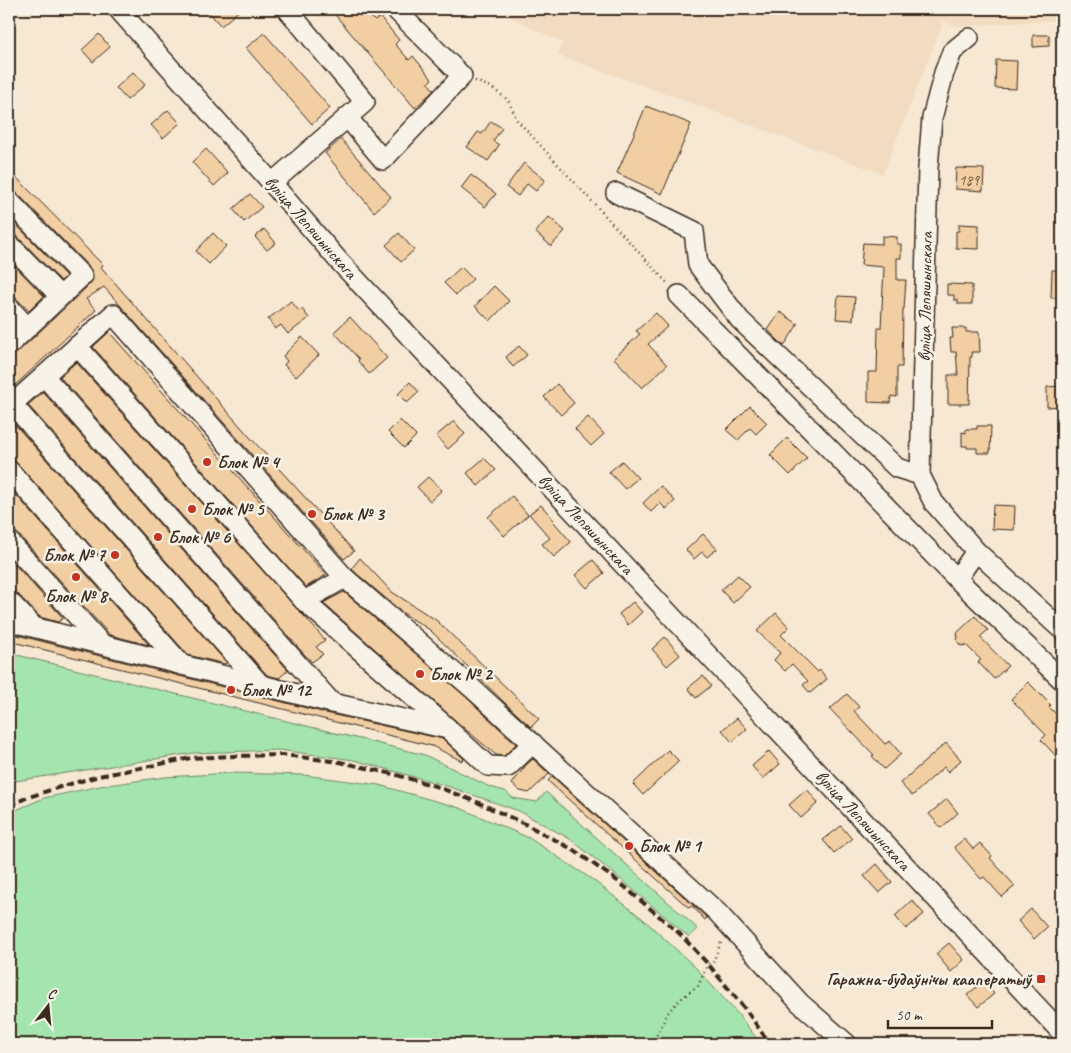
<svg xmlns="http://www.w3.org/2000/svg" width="1071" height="1053" font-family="Caveat,sans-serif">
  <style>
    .built { fill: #f1dcc2 }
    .green { fill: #a4e4ae; stroke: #708766 }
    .building { fill: #f2cfa3; stroke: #3b2a1e }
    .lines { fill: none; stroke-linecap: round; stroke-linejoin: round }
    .minor-casing { stroke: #3b2a1e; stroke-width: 22 }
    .path { stroke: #3b2a1e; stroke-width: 2.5; stroke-dasharray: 1 4; stroke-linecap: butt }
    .minor { stroke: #f7f3e8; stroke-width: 19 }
    .rail { stroke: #3b2a1e; stroke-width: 4; stroke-dasharray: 8 4; stroke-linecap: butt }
    .poi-dot { fill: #c8321e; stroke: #f7f3e8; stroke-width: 2 }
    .labels { text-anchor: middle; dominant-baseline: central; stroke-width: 5; stroke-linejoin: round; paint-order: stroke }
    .number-label { font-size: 15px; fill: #69533f }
    .street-label { font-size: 18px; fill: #3b2a1e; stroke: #f7f3e8 }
    .poi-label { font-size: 18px; font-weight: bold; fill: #3b2a1e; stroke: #f7f3e8; text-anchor: start }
  </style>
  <rect width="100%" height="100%" fill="#f6e8d3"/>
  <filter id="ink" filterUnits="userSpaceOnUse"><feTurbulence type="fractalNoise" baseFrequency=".02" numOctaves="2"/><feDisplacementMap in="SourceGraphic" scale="10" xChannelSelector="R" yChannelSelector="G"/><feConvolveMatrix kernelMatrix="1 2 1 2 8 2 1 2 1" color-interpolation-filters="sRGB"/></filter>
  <g filter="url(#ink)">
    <path class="built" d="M494,9H1062V20L961,26L943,22L883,174L729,117L557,55L563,43Z"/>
    <g class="green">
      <path d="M9,653L425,755L490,787L505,791L513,798L537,802L546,792L698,929L689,937L618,877L570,839L519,811L447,786L354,760L279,750L194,753L9,782Z"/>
      <path d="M232,773L304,775L379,785L460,808L529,838L593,880L642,918L695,967L737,1013L761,1044H9V813L44,798L100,786L165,777Z"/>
    </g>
    <g class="building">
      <path d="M206,9H241L221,26Z"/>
      <path d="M330,9H364L375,21L380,17L399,40L395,44L409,60L413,56L432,79L428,83L434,90L415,108Z"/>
      <path d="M264,33L330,108L312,124L246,48Z"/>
      <path d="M99,34L110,47L93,62L82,50Z"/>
      <path d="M1033,35H1049V46L1033,47Z"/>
      <path d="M996,60L1017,61L1016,89L995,88Z"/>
      <path d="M133,72L145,85L127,100L116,88Z"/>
      <path d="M646,106L691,124L662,194L617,173Z"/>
      <path d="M168,110L180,123L163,138L151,125Z"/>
      <path d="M491,121L502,128L493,141L499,145L488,161L467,147L478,132L482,134Z"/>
      <path d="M341,139L391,197L374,212L325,153Z"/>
      <path d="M206,149L228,173L214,186L192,162Z"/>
      <path d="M524,163L545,180L536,191L527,184L518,196L506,187Z"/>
      <path d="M956,168L984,169L983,191L955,189Z"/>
      <path d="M9,170L103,265L101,267L248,435L354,551L344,559L104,287L86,299L96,310L9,391V356H12L17,353L90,284L93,280V274L90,268L17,193L13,190H9Z"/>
      <path d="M471,175L496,194L485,207L461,188Z"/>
      <path d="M250,194L262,207L244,222L233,209Z"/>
      <path d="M9,217L66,276L61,281L17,236L12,233H9Z"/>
      <path d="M549,217L565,231L551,246L535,232Z"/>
      <path d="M959,224L979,225V249L956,248V231H959Z"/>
      <path d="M264,229L276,243L267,250L255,237Z"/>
      <path d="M213,233L226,246L209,264L196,251Z"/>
      <path d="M399,233L414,250L401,262L386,245Z"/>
      <path d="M882,236L897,237V244H901V258H897V280H906L904,309H903L902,367H897V397L891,396L890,403L868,402V372H877L878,328H881L884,267L861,265L863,243L882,244Z"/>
      <path d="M9,260L44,296L29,311L9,291Z"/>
      <path d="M461,267L473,279L456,295L444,283Z"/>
      <path d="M1052,270H1062V298H1051Z"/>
      <path d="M947,284L972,285V304H958V300H954V295H947Z"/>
      <path d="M494,286L509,301L490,321L475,306Z"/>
      <path d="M838,296L855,297L853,320L836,319Z"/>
      <path d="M291,301L299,311L302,309L309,318L288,334L281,325L275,329L268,319Z"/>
      <path d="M780,312L798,324L784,346L768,330Z"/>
      <path d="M656,313L668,326L648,344L667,365L642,388L614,358L640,334L636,331Z"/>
      <path d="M350,317L387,358L369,374L358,361L359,359L334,332Z"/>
      <path d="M952,328H966V332H979L980,352H971L972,357H970L969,404H948V375H958L956,352H951L950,338H953Z"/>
      <path d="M109,332L326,575L306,587L93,347Z"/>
      <path d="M302,337L319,355L296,377L284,365L287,361L283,356Z"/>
      <path d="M519,346L527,355L513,367L506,357Z"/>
      <path d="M76,362L296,608L304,616L325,640L316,647L323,654L312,662L304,654L60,377Z"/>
      <path d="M410,382L419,392L407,403L398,394Z"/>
      <path d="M557,384L574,403L561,415L544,397Z"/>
      <path d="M1062,386V406L1047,407V387Z"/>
      <path d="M43,392L288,670L279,678L267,675L28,405Z"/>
      <path d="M750,406L767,423L756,434L750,428L738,440L726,430Z"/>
      <path d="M588,417L604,434L591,446L575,429Z"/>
      <path d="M10,419L227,663L225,664L188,655L17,463L13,460L9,459V421Z"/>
      <path d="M400,420L416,436L404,448L388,432Z"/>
      <path d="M454,421L465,434L448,449L436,436Z"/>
      <path d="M977,426H991L990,453H977V448H967V446H962V432L966,433V429H977Z"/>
      <path d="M787,438L807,458L790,475L770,455Z"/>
      <path d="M484,458L496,470L478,486L467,473Z"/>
      <path d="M622,461L638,478L625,489L609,472Z"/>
      <path d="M428,477L442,490L430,501L417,487Z"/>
      <path d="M661,486L675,501L666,509L660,503L651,512L643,503Z"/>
      <path d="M9,487L149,645L110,635L17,533L13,530H9Z"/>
      <path d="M512,496L528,515L504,536L488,517Z"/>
      <path d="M541,505L554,520L553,521L571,542L554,557L542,544L550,538L529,514Z"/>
      <path d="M993,505L1015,506L1014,530L992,529Z"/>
      <path d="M703,534L717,549L707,557L702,552L694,559L686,550Z"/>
      <path d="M9,558L63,618L58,622L40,617L17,593L13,590H9Z"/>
      <path d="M360,558L392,592L436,620L539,719L531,727L506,704L430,630L403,613L356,573L352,568Z"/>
      <path d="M593,560L604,573L587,588L575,575Z"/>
      <path d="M738,575L750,587L733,603L721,590Z"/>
      <path d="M344,592L466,697L516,744L504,756L496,755L457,722L323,603Z"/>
      <path d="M633,602L642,612L628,625L619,614Z"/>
      <path d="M776,613L789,627L781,635L818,672L820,670L827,679L810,693L803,685L808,681L792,664L785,671L774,660L780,653L757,631Z"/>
      <path d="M975,616L988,630L980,637L1008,666L994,679L978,662L981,660L966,645L961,646L957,641L958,637L957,633Z"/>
      <path d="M9,633L330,714L443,739L464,759L462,761L432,746L9,641Z"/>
      <path d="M665,637L680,655L667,666L652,649Z"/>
      <path d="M703,676L711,686L696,698L688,688Z"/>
      <path d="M1028,682L1051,705L1049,707L1062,720V750L1056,756L1041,740L1046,735L1011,699Z"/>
      <path d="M847,694L859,707L854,711L885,744L890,741L901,754L884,769L872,756L874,755L830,709Z"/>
      <path d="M737,718L747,729L732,742L722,730Z"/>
      <path d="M946,743L961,760L948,772L944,767L912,796L900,783Z"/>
      <path d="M668,750L679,761L643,795L633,784Z"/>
      <path d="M769,751L780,764L763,779L752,766Z"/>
      <path d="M533,759L549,774L529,793L520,791L512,784L526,765Z"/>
      <path d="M552,776L707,918L705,920L692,906L689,908L548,781Z"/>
      <path d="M807,789L818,803L801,818L789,805Z"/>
      <path d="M947,799L958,813L941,828L929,814Z"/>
      <path d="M841,826L852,839L834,853L823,840Z"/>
      <path d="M964,839L973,849L980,843L992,856L990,858L1015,886L1002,897L984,877L981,879L954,847Z"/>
      <path d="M877,864L892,882L879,893L864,876Z"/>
      <path d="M912,900L924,914L906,929L895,916Z"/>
      <path d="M1031,909L1047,927L1034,939L1018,921Z"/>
      <path d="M949,943L964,960L951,972L936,954Z"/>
      <path d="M984,981L994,994L978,1007L967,995Z"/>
    </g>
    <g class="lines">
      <defs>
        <g id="minor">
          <path d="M118,9L272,183L338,260L1062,1033"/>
          <path d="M969,38L952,52L944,73L932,118L928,168L920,475L934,503L976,551L1062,630"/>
          <path d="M347,117L383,160L462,76L395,9"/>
          <path d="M272,183L365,102L287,9"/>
          <path d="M616,193L694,231L698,265L740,320L897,468L920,475"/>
          <path d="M9,201L82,276L9,345"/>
          <path d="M9,244L60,296"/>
          <path d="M679,295L957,579L1062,680"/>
          <path d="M9,307L27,327"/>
          <path d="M77,346L304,601"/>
          <path d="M44,376L332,703"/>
          <path d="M12,404L261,685"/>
          <path d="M9,407L113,314L345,578L473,689L717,912L800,1003L847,1044"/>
          <path d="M9,470L182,665"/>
          <path d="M9,541L102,644"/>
          <path d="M345,578L304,601L448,728"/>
          <path d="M957,579L976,551"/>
          <path d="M9,601L34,627"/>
          <path d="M9,621L332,703L448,729L488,766L508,767L533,743"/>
        </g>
      </defs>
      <use href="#minor" class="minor-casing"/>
      <g class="path">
        <path d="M475,81L491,87L508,100L517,120L669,285"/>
        <path d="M652,1044L669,1011L683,997L698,986L708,964L713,962L722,940"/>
      </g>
      <use href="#minor" class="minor"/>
      <path class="rail" d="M9,806L26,798L63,786L99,776L191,758L234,756L283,755L340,762L393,774L435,786L477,802L527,825L572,849L619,882L680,934L708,964L746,1010L770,1044"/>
    </g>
  </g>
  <g class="poi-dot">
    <circle cx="207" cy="462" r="5"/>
    <circle cx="192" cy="509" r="5"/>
    <circle cx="312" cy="514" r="5"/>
    <circle cx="158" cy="537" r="5"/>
    <circle cx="115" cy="555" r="5"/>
    <circle cx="76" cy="577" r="5"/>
    <circle cx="420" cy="674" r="5"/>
    <circle cx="231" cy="690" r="5"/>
    <circle cx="629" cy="846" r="5"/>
    <rect x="1036" y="974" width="10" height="10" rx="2.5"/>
  </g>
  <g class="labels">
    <g class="number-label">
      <text x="969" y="180">189</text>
    </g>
    <g class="street-label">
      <text transform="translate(311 227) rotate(49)">вуліца Лепяшынскага</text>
      <text transform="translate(925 297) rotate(-89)">вуліца Лепяшынскага</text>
      <text transform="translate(586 524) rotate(47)">вуліца Лепяшынскага</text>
      <text transform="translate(863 820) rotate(47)">вуліца Лепяшынскага</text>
    </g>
    <g class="poi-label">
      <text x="217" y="462">Блок № 4</text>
      <text x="202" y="509">Блок № 5</text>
      <text x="322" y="514">Блок № 3</text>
      <text x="168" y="537">Блок № 6</text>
      <text x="105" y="555" text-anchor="end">Блок № 7</text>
      <text x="76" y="596" text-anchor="middle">Блок № 8</text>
      <text x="430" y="674">Блок № 2</text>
      <text x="241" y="690">Блок № 12</text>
      <text x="639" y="846">Блок № 1</text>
      <text x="1031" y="979" text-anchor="end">Гаражна-будаўнічы кааператыў</text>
    </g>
  </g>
  <rect width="1071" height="1053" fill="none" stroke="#f7f3e8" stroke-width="30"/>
  <rect x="15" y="15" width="1041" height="1023" fill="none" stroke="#3b2a1e" stroke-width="2" filter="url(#ink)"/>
  <g transform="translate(48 1006) rotate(16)" stroke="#f7f3e8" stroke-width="4" paint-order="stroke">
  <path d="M0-4L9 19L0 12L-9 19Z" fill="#3b2a1e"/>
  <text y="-8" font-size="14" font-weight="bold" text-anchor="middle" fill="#3b2a1e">С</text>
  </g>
  <path d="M888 1020v8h104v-8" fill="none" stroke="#3b2a1e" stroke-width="2.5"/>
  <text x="896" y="1020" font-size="15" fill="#3b2a1e" stroke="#f7f3e8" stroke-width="4" paint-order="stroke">50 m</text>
</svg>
